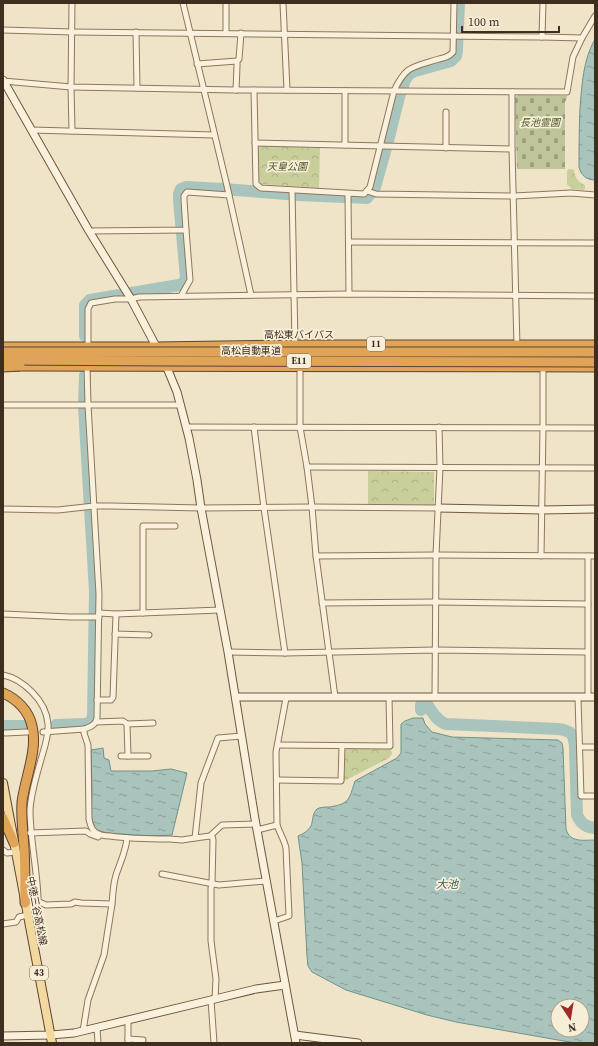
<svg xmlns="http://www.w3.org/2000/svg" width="598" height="1046" font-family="'Source Serif 4','Noto Sans JP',serif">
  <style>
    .cemetery { fill: url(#cemetery-stones) }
    .park { fill: url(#park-crowns) }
    .water { fill: url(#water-ripples); stroke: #6f938a; fill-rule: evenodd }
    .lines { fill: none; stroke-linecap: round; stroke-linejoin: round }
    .river { stroke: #a9c4bc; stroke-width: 12 }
    .street-casing { stroke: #8d765c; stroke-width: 7 }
    .secondary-casing { stroke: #6f573f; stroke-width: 9 }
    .primary-casing { stroke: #5b4430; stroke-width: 10 }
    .highway-casing { stroke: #5b4430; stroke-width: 11 }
    .street { stroke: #faf1dc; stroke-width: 5 }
    .secondary { stroke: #faf1dc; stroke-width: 7 }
    .primary { stroke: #f3d9a0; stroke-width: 8 }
    .highway { stroke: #e0a458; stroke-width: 9 }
    .highway-bridge-casing { stroke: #5b4430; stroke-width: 11; stroke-linecap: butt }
    .highway-bridge { stroke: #e0a458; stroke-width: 9 }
    .labels { text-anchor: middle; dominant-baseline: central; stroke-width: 3.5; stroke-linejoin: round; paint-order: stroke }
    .shield { fill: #f7eed8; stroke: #756857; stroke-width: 1 }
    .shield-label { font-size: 9px; font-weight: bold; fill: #3d2e20 }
    .park-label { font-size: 10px; font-style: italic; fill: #4d5a26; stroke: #f7eed8 }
    .street-label { font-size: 10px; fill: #3d2e20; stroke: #f7eed8 }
    .water-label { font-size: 11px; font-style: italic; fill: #2f5d5a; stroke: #f7eed8 }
  </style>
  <defs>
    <pattern id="cemetery-stones" width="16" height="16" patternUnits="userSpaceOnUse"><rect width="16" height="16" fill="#bfc49a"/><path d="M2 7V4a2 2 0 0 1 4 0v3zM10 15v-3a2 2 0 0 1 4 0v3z" fill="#9ca07d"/></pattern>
    <pattern id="park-crowns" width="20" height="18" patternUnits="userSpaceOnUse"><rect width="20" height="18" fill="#c9cf9b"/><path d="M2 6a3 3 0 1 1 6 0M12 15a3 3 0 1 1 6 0" fill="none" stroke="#aeb285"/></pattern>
    <pattern id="water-ripples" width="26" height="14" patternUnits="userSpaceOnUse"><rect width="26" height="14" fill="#a9c4bc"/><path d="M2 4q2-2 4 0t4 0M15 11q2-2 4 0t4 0" fill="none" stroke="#8ba098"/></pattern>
  </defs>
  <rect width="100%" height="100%" fill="#f0e4c8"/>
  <path class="cemetery" d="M518,95L567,96L566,101H565V169H517L515,98Z"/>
  <g class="park">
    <path d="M260,146L320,148L319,188L261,184L259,180L258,148Z"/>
    <path d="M569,169L574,170C575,178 578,182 585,185V189L583,190L572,189L567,184V171Z"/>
    <path d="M368,471L434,472V505L368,504Z"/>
    <path d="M346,749H391L392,754L389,758L344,781V751Z"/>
  </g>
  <g class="water">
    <path d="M595,39V180C586,180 581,175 579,167C579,148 579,128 580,108C582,84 583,60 595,39Z"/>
    <path d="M413,718H423L425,724L432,732L452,737L558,740L562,743L563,748L566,829C570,843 583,840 595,840V1043H575L456,1022L427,1015L346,990L312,972L308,966L307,956L302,863L298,836C303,834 308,831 311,826C313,822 312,813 317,809C320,807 326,807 329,807C350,804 349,799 355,781L397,758L401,753V724L405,721ZM558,1006H582V1030H558Z"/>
    <path d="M103,748L104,758L109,760L111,771H152L171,769L187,773L172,835C155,836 139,836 122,834C113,834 103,833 95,829L91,817L92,791L91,750Z"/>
  </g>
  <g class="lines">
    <g class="river">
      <path d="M85,336V305L90,300L179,285C183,284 184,282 186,278L179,200V194L181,189L186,187L223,189L299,195L367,198L375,187L388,141L399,97L405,80L409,74L415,71L451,61L456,56L457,50L459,3"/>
      <path d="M421,710V705L428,706C433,713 437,721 446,724L558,729C572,731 574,734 575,748L577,815C581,824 586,827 595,828"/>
      <path d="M56,725L85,724L90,723L93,717L95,592L84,407L85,375"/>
      <path d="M5,726H24"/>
    </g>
    <defs>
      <g id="street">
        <path d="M183,3L227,186L251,295"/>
        <path d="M283,3L287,90"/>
        <path d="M3,30L72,32L542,37L582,38"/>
        <path d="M136,32L137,88"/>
        <path d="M226,33V3"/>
        <path d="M542,37L543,3"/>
        <path d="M197,64L237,61L239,59L241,33"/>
        <path d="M3,81L71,87L236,90L567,92L573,57L582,38L595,16"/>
        <path d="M236,90L237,66V61"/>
        <path d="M254,90L256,184L261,188L364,194L370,187L394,91C406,65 413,67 439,59C444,58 449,57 453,52L454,3"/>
        <path d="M345,91V145"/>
        <path d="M512,92V149L517,347"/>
        <path d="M31,130L214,135"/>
        <path d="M72,131L71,87L72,3"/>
        <path d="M255,143L512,149"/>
        <path d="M446,148V112"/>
        <path d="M292,190L295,345"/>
        <path d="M367,191L376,194L514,196L571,193L595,195"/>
        <path d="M348,194L349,294"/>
        <path d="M89,231L186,230L184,200V196L187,192L229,195"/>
        <path d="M349,242L595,243"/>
        <path d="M181,296L190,280L186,230"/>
        <path d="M88,347V309L91,303L115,299H131L139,297L349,294L595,296"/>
        <path d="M300,366V427L307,467L312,507L316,556L335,697"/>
        <path d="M3,405H181"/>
        <path d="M186,427L595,428"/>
        <path d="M254,427L264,508L285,653"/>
        <path d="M307,467L595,468"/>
        <path d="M3,509L58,510L94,506H111L201,508L312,507L438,508"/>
        <path d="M316,556L436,555L595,556"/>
        <path d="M541,556L543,427V367"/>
        <path d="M322,603L436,602L588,604"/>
        <path d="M99,613L116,614L220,610"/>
        <path d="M143,613V526H175"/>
        <path d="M3,614L70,617H99"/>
        <path d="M115,634L149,635"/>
        <path d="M228,652L285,653L436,650L587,652"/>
        <path d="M3,675C14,677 24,684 32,692C40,700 47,711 48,724C49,734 45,746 42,756C37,774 31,792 30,810C30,838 37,869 38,898L35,905L26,909"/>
        <path d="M435,697L436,555L440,467L439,427"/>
        <path d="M588,697V556"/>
        <path d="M578,698L581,796H595"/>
        <path d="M97,700H111L113,697L116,614"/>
        <path d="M96,722L123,721L127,724L153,723"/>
        <path d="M127,724L128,756"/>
        <path d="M84,729V733L88,745L89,819C90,824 91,829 95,832C99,835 105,836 110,836C130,839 150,839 170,839L182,840L195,838"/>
        <path d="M43,732L84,729C90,727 96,725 97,718L99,594L88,405L87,366"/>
        <path d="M5,733L27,732"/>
        <path d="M242,736L218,738L201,783L195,838L210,836L222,825L256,824"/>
        <path d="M278,745L390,746L389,697"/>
        <path d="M580,747H595"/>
        <path d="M121,756H148"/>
        <path d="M277,780L341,781L342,746"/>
        <path d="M257,830L277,825"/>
        <path d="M30,833L86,831L90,834L98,837"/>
        <path d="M210,836H212L213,840L212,884L211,888V941L216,979L215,999"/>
        <path d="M3,850L7,853L16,852"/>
        <path d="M162,874L219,885L266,881"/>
        <path d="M37,901L46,905L71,904L75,902L81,903L112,904C113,894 113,885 116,875C120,863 126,851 127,838"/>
        <path d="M274,921L289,916L286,848C284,839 280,834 277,825L276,752L286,698"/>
        <path d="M3,924L16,922L19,917L28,915"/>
        <path d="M211,1000L214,1043"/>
        <path d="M128,1020V1043"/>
        <path d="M97,1028L98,1043"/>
        <path d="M83,1031L88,1000L104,955L112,904"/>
        <path d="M128,1039L143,1040"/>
      </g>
      <g id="secondary">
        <path d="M3,80L89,231L131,299L158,350"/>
        <path d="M165,363L177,392L189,438L197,480L201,508L228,652L255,819L296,1043"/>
        <path d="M438,508L541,510L595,509"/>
        <path d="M236,697H595"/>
        <path d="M295,1035L358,1043"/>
        <path d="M3,1036L51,1035L74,1033L215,999L256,989L285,985"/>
      </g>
      <path id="primary" d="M3,783L52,1043"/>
      <g id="highway">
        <path d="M3,347H156L295,345H595"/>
        <path d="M12,366L595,367"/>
        <path d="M3,693C17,699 29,711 32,726C38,750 25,778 22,802C21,817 23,832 24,847C25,866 25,884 25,903"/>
        <path d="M3,818L14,843"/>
      </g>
    </defs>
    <use href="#street" class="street-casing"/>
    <use href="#secondary" class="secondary-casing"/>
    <use href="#primary" class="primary-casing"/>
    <use href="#highway" class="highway-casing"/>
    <use href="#street" class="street"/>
    <use href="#secondary" class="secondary"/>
    <use href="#primary" class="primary"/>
    <use href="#highway" class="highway"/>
    <defs>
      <g id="highway-bridge">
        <path d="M3,352H595"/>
        <path d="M3,360L170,361L595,362"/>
        <path d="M3,367L20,366"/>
      </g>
    </defs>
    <use href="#highway-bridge" class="highway-bridge-casing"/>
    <use href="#highway-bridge" class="highway-bridge"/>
  </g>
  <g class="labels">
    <g class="shield">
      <rect x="367" y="337" width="18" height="14" rx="3"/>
      <rect x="287" y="354" width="24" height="14" rx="3"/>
      <rect x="30" y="966" width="18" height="14" rx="3"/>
    </g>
    <g class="shield-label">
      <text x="376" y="344">11</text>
      <text x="299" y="361">E11</text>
      <text x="39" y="973">43</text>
    </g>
    <g class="park-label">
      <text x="540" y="122">長池霊園</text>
      <text x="287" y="166">天皇公園</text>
    </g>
    <g class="street-label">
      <text x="299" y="334">高松東バイパス</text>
      <text x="251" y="350">高松自動車道</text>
      <text transform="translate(37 911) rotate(79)">中徳三谷高松線</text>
    </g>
    <g class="water-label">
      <text x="447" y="884">大池</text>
    </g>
  </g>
  <rect width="598" height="1046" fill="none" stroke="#3d2e20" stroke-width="8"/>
  <g transform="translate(570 1018) rotate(168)"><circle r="19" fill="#f7eed8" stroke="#ada18e"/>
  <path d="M0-3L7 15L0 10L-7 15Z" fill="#9e2a2b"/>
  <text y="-6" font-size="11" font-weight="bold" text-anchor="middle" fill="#3d2e20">N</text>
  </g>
  <path d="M462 26v6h97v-6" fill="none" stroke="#3d2e20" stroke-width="2"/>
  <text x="468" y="26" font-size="12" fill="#3d2e20" stroke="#f7eed8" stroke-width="3" paint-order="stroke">100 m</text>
</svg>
